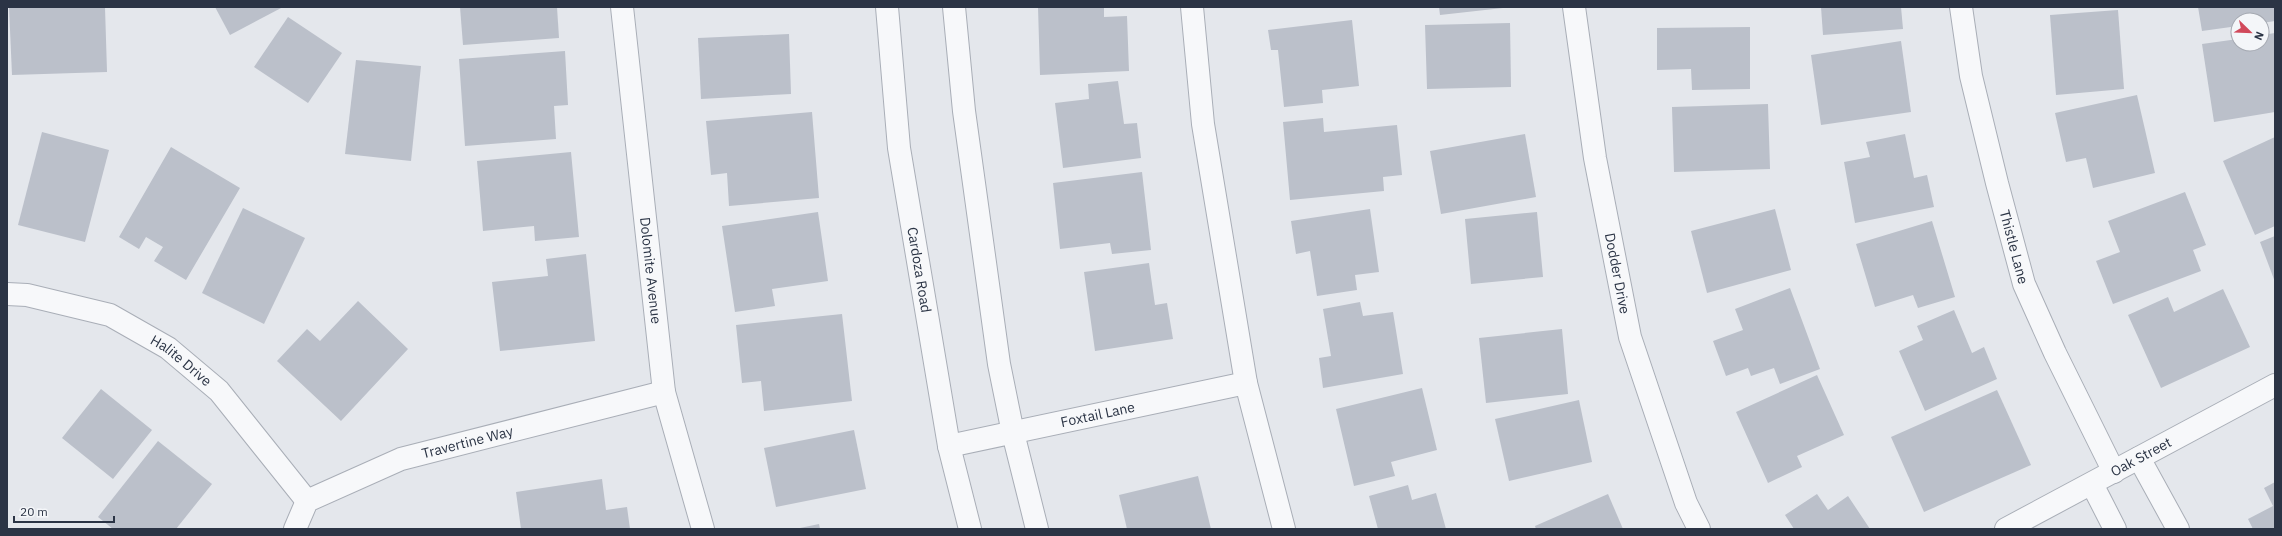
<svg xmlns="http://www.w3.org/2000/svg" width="2282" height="536" font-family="'IBM Plex Sans',sans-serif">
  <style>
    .building { fill: #bbc0ca }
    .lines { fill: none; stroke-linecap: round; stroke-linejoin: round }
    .street-casing { stroke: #a9aeb7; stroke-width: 24 }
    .street { stroke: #f7f8fa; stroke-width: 22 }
    .labels { text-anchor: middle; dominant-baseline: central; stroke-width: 3.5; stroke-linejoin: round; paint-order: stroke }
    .street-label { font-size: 14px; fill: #2b3445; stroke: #f4f6f9 }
  </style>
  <rect width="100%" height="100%" fill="#e4e7ec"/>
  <g class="building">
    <path d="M9,7H105L107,72L12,75Z"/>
    <path d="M215,7H283L230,35Z"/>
    <path d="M460,7H557L559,38L463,45Z"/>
    <path d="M1038,7H1104V17L1127,16L1129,71L1040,75Z"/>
    <path d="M1439,7H1503V8L1440,15Z"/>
    <path d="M1821,7H1901L1903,29L1823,35Z"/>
    <path d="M2198,7H2275V21L2262,23V20H2238V26L2202,31Z"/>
    <path d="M2118,10L2124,89L2056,95L2050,15Z"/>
    <path d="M288,17L342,53L308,103L254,67Z"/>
    <path d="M1352,20L1359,86L1322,90L1323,103L1284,107L1278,50H1271L1268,30Z"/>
    <path d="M1510,23L1511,87L1427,89L1425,25Z"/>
    <path d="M1750,27V89L1692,90L1691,69L1657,70V28Z"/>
    <path d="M2275,33V112L2214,122L2202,44L2238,39V44H2262V35Z"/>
    <path d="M789,34L791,94L701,99L698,38Z"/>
    <path d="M1901,41L1911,112L1821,125L1811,55Z"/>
    <path d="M565,51L568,105L554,106L556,139L465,146L459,59Z"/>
    <path d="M356,60L421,66L411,161L345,154Z"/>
    <path d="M1118,81L1124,124L1137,123L1141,158L1063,168L1055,103L1089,99L1088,84Z"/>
    <path d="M2137,95L2155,173L2093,188L2086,158L2066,162L2055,113Z"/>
    <path d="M1768,104L1770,169L1674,172L1672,107Z"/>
    <path d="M812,112L819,198L729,206L727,173L711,175L706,121Z"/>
    <path d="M1323,118L1324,132L1397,125L1402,175L1383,177L1384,191L1290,200L1283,122Z"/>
    <path d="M42,132L109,150L85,242L18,225Z"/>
    <path d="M1525,134L1536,197L1441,214L1430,151Z"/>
    <path d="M1905,134L1914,178L1927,175L1934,207L1855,223L1844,162L1870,157L1866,142Z"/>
    <path d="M2275,137V226L2255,235L2223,161Z"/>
    <path d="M171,147L240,188L186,280L154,261L163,247L146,237L139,249L119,237Z"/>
    <path d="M571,152L579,237L535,241L534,226L483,231L477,161Z"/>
    <path d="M1142,172L1151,250L1112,254L1110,243L1060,249L1053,183Z"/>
    <path d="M2185,192L2206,245L2193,250L2201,271L2113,304L2096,261L2120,252L2108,221Z"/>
    <path d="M243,208L305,238L264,324L202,293Z"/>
    <path d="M1370,209L1379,272L1355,275L1357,290L1317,296L1310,251L1296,254L1291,221Z"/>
    <path d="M1775,209L1791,270L1707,293L1691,231Z"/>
    <path d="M818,212L828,281L772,289L775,306L735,312L722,226Z"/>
    <path d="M1537,212L1543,277L1471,284L1465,219Z"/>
    <path d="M1932,221L1955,297L1918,308L1913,295L1875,307L1856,244Z"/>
    <path d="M2275,236V282L2260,242Z"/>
    <path d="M586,254L595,341L500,351L492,282L548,276L546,259Z"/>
    <path d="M1149,263L1155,305L1167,303L1173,339L1095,351L1084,272Z"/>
    <path d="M1790,288L1820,369L1780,384L1774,368L1751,376L1748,368L1726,376L1713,341L1743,330L1735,309Z"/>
    <path d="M2223,289L2250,347L2161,388L2128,315L2168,297L2174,312Z"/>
    <path d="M358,301L408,349L341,421L277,361L307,329L320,341Z"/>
    <path d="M1360,302L1363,316L1393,312L1403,374L1323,388L1319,358L1331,356L1323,309Z"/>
    <path d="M1954,310L1972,353L1984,347L1997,379L1925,411L1899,351L1923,340L1917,326Z"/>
    <path d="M842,314L852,401L764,411L761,381L742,383L736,325Z"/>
    <path d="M1562,329L1568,394L1486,403L1479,338Z"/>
    <path d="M1817,375L1844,435L1797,456L1802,467L1768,483L1736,412Z"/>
    <path d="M1422,388L1437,450L1391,462L1395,476L1354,486L1336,409Z"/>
    <path d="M101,389L152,430L113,479L62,438Z"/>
    <path d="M1997,390L2031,465L1924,512L1891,437Z"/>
    <path d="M1579,400L1592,462L1509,481L1495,419Z"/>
    <path d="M854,430L866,489L776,507L764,448Z"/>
    <path d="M158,441L212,484L176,529H113L98,517Z"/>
    <path d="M1198,476L1211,529H1127L1119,495Z"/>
    <path d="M602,479L606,510L627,507L630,529H521L516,492Z"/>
    <path d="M2275,482V529H2253L2248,519L2273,506L2264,488Z"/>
    <path d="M1408,485L1412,500L1436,493L1446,529H1378L1369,496Z"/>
    <path d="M1608,494L1623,529H1536L1535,526Z"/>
    <path d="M1817,494L1828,510L1848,496L1870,529H1794L1785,515Z"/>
    <path d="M819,524L820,529H800V528Z"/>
  </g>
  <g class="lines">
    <defs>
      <g id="street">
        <path id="s1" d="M622,7L664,392L703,529"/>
        <path id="s2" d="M887,7L899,148L949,446L970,529"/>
        <path d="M954,7L964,111L999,364L1013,433L1037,529"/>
        <path d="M1192,7L1203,124L1246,383L1284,529"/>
        <path id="s3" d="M1574,7L1595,158L1630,337L1686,503L1699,529"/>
        <path id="s4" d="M1961,7L1971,76L1997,183L2024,284L2055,353L2114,472"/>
        <path id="s5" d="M7,294L27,295L110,315L168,348L219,391L307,501"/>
        <path id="s6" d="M949,446L1246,383"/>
        <path d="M2139,458L2178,529"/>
        <path d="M2092,484L2115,529"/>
        <path id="s7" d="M295,529L307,501L401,459L664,392"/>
        <path id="s8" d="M2006,529L2275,385"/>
      </g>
    </defs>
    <use href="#street" class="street-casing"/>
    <use href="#street" class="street"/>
  </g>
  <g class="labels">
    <g class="street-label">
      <text stroke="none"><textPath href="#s4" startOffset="246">Thistle Lane</textPath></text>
      <text stroke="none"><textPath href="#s1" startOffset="265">Dolomite Avenue</textPath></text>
      <text stroke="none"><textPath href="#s2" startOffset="265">Cardoza Road</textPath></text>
      <text stroke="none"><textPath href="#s3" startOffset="270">Dodder Drive</textPath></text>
      <text stroke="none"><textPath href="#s5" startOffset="190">Halite Drive</textPath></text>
      <text stroke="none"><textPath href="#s6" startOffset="152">Foxtail Lane</textPath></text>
      <text stroke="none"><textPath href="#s7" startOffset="202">Travertine Way</textPath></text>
      <text stroke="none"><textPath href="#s8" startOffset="153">Oak Street</textPath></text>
    </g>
  </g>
  <rect width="2282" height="536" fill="none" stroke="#2b3445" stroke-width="16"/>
  <g transform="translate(2250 32) rotate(113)"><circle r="19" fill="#f4f6f9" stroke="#a4a8b1"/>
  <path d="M0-3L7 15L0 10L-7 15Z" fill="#d1495b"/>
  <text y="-6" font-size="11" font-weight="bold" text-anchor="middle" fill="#2b3445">N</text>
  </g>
  <path d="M14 516v6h100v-6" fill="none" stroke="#2b3445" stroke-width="2"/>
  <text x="20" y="516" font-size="12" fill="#2b3445" stroke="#f4f6f9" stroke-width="3" paint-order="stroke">20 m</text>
</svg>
